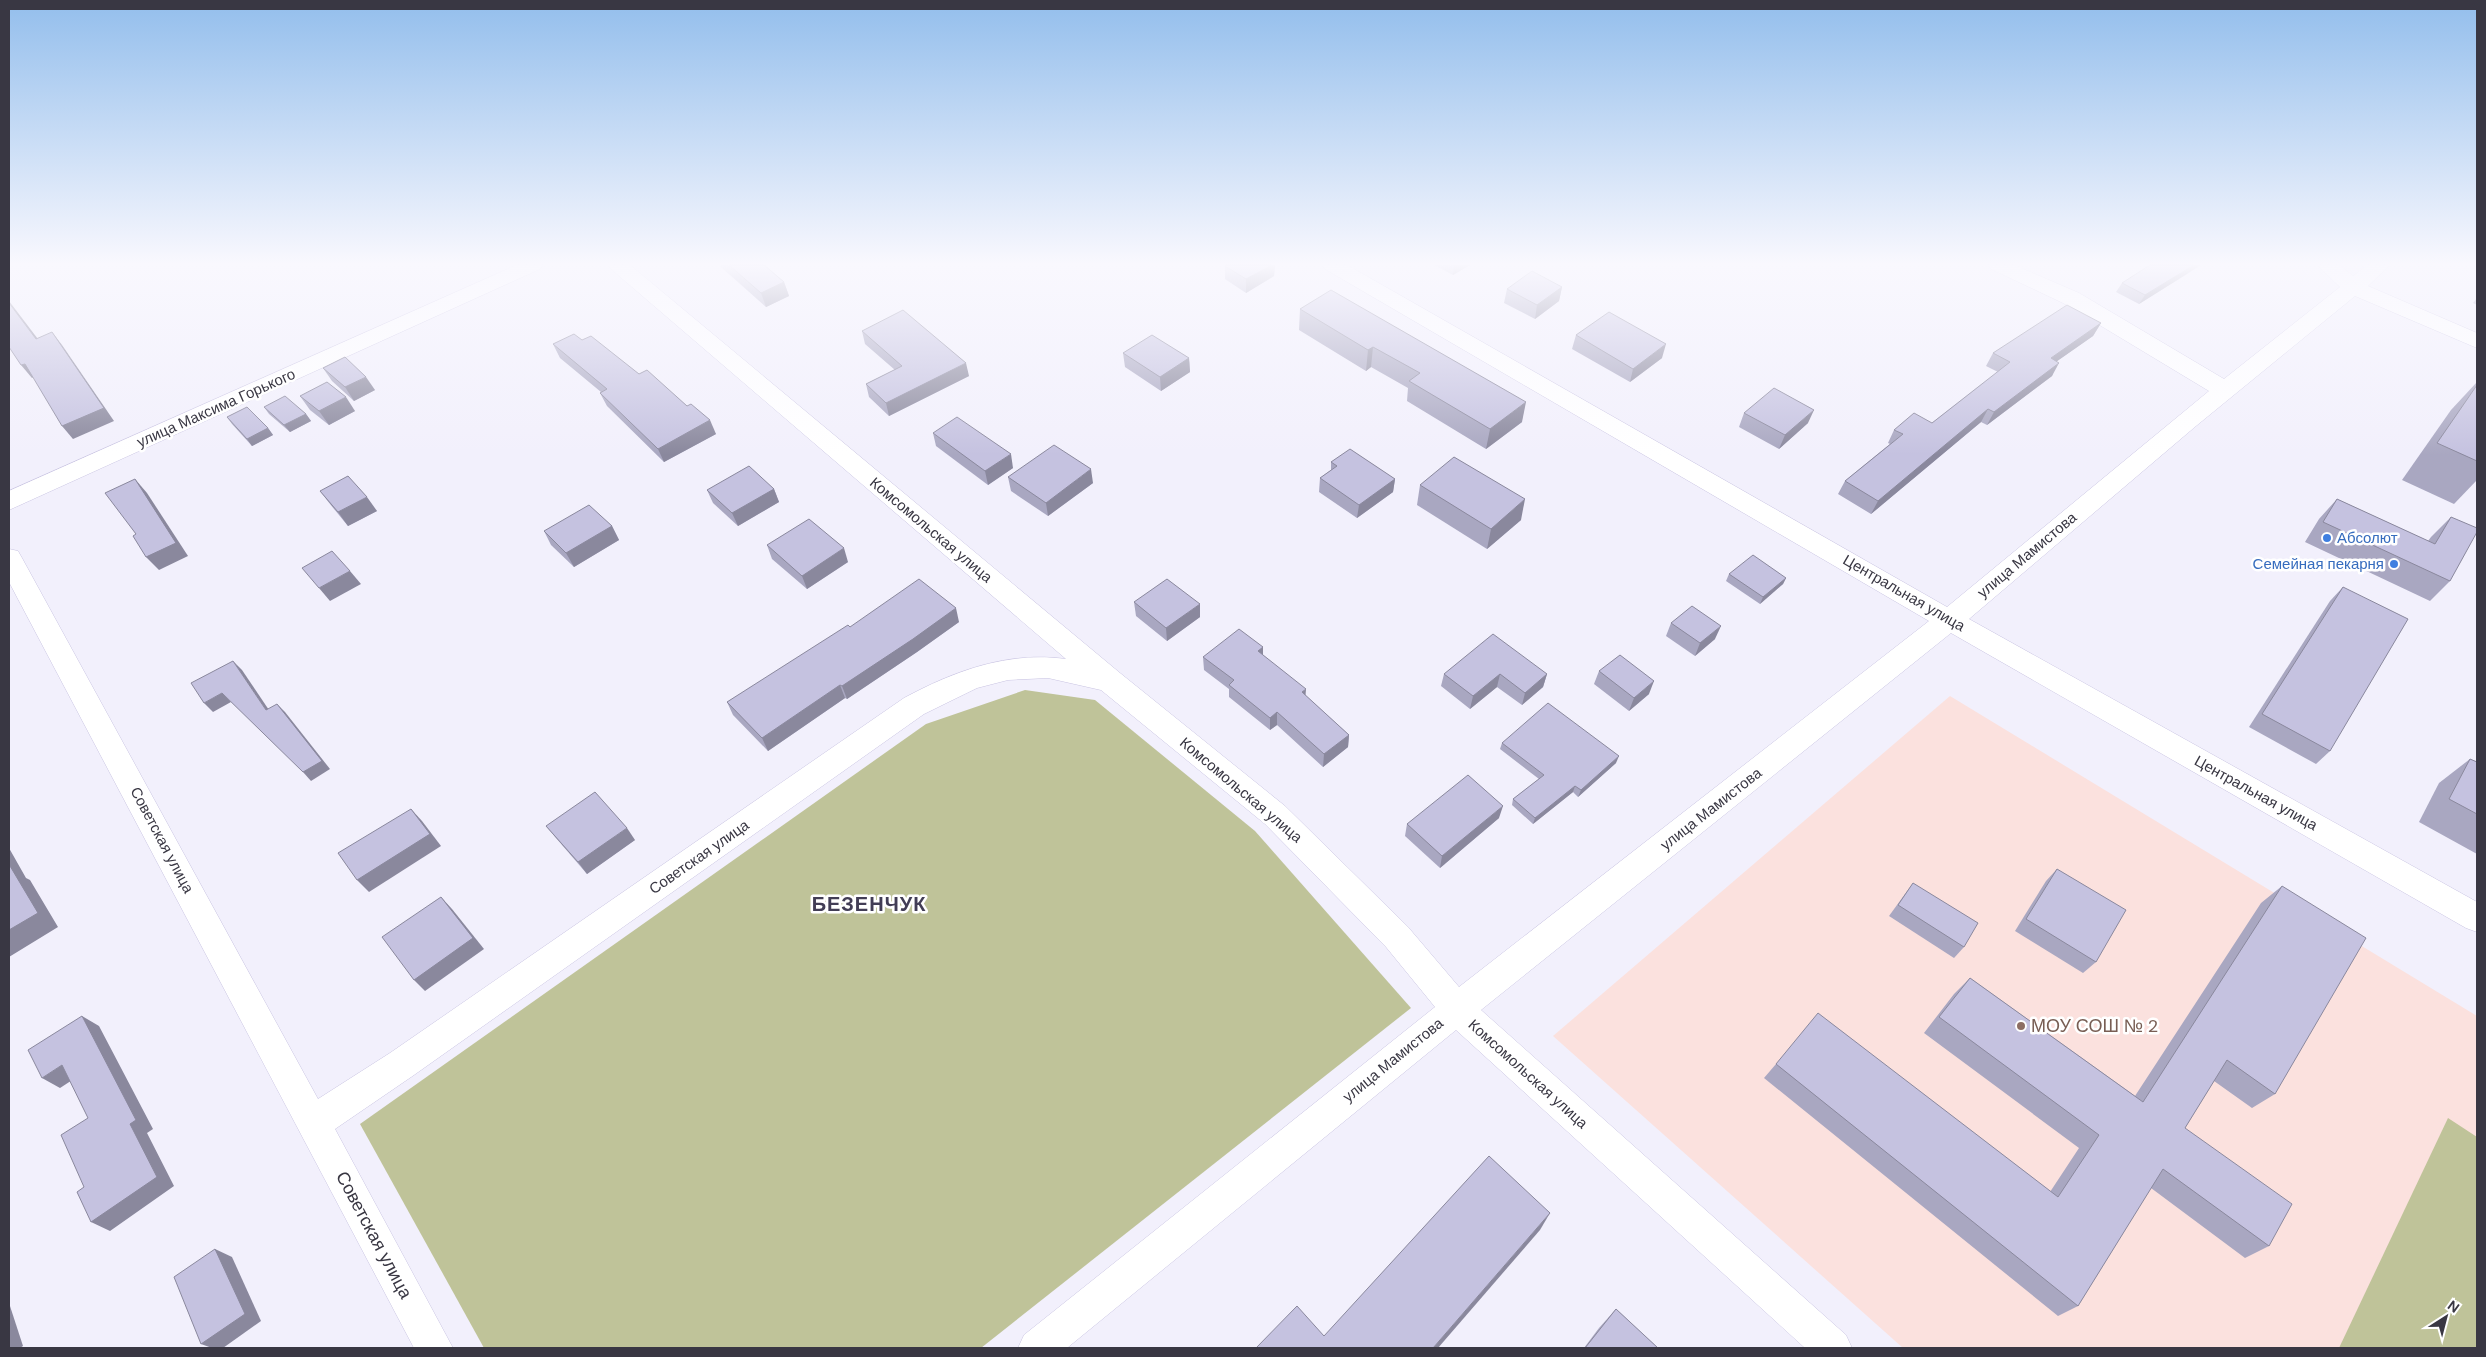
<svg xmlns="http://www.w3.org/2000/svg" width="2486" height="1357" font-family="'DM Sans',sans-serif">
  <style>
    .education { fill: #fbe1de }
    .green { fill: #bfc399 }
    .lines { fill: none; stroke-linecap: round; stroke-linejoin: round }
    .minor-casing { stroke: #c9c4e2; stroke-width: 1 }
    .minor { fill: #fff; fill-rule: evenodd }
    .wall { fill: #a9a7c1 }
    .shaded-wall { fill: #8a889d }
    .building { fill: #c5c2e0; stroke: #8a889d }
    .shop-dot { fill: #3f7fe0; stroke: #fff; stroke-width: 2 }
    .education-dot { fill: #8d6e63; stroke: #fff; stroke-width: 2 }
    .labels { text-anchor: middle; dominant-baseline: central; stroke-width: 5; stroke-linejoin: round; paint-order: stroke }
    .street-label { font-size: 15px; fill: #393743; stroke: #fff }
    .shop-label { font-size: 15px; fill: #366cbe; stroke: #fff; text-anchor: start }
    .near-education-label { font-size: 18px; fill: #785e54; stroke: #fff; text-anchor: start }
    .near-street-label { font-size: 18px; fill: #393743; stroke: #fff }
    .district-label { font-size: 20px; font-weight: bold; letter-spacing: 1px; fill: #423d55; stroke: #fff }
  </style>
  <rect width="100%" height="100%" fill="#f2f0fc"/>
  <path class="education" d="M1950,696L2477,1016V1348H1903L1553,1036Z"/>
  <g class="green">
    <path d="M1025,690L1095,700L1255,831L1411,1008L981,1348H484L360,1124L926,724Z"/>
    <path d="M2448,1118L2477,1137V1348H2339Z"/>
  </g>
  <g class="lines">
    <defs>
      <g id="minor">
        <path d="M517,265H543L540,269L9,510V491Z"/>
        <path d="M608,265H630L1120,673L1285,806L1408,927L1459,987L1929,621L1325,269L1322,265H1347L1947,607L2209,391L2063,303L1991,269L1988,265H2014L2079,293L2224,379L2340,287L2317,265H2339L2353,276L2368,265H2390L2368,286L2477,333V348L2355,296L2196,426L1969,619L2477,902V932L2466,928L1951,633L1481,1010L1846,1335L1852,1348H1805L1456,1030L1067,1348H1018L1024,1335L1435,1007L1386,947L1265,824L1101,690L1048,678L1008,680L977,688L924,714L414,1075L335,1129L453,1348H414L9,582V549L18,551L22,558L318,1099L390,1053L904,698C954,671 1008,651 1066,659L611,269Z"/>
      </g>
    </defs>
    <use href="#minor" class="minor-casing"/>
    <use href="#minor" class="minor"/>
  </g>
  <g class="wall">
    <path d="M721,265H768L766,266L784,282L789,296L766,307L721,267Z"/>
    <path d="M1227,265H1275L1274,276L1246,293L1225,279V266Z"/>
    <path d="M1434,265H1470L1453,275Z"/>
    <path d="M2190,272L2139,304L2116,292L2122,283Z"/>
    <path d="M1562,287L1559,301L1535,319L1504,303L1507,289Z"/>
    <path d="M2477,298V305L2473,303Z"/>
    <path d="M1300,309L1522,422L1486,449L1407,401L1408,388L1371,367L1366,371L1299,330Z"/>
    <path d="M2101,323L2093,336L2057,361L2052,376L1987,425L1981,422L1871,514L1838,494L1845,481L1890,444L1888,443L1894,430L1932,423L1998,372L1986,366L1993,353Z"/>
    <path d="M862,331L969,376L889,416L869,397L866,384L895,370L865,344Z"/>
    <path d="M1576,335L1662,358L1630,382L1572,349Z"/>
    <path d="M582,340L639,374L716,434L664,462L607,406L600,393L601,392L560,358L553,344Z"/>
    <path d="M1123,353L1189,358L1190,372L1161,391L1125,367Z"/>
    <path d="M323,368L375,390L354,401L332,381Z"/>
    <path d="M2477,382V480L2454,504L2402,480L2451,410Z"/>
    <path d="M300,396L355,411L329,425L310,410Z"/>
    <path d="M264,407L306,414L311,421L290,432L269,414Z"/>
    <path d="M1744,413L1808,423L1779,449L1739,427Z"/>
    <path d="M227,417L268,428L273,435L252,446L232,424Z"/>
    <path d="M933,433L1013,468L988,485L936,446Z"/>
    <path d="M1331,462L1395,479L1393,492L1357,518L1319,492L1320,478L1331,470Z"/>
    <path d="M1008,477L1093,483L1048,516L1011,491Z"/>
    <path d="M1420,485L1521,520L1487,549L1417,505Z"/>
    <path d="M774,489L779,502L738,526L713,503L707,490Z"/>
    <path d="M320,491L377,511L348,526L330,504Z"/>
    <path d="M2337,499L2428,541L2431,537L2451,517L2450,581L2430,601L2305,542L2319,519Z"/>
    <path d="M612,526L619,540L574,567L551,545L544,531Z"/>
    <path d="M767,545L848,562L807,589L772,559Z"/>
    <path d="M1729,574L1786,578L1783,584L1760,604L1726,581Z"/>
    <path d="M2343,587L2330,751L2316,764L2249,727L2330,601Z"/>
    <path d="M1134,602L1200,617L1167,641L1136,616Z"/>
    <path d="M959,622L917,652L847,699L845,698L768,751L733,715L727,702L850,627Z"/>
    <path d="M1671,623L1715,639L1695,656L1666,636Z"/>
    <path d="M1263,647V655L1306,696L1349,735L1348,747L1323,767L1277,725L1270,730L1229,697V689L1204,670L1203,657Z"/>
    <path d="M1599,671L1649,694L1629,711L1594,684Z"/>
    <path d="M1444,674H1547L1543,687L1522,705L1497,687L1470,709L1441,686Z"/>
    <path d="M1502,743L1616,763L1578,797L1573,792L1533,824L1512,805L1513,799L1539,779L1500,749Z"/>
    <path d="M2470,759L2477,762V854L2419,822L2439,783Z"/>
    <path d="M1499,818L1440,868L1405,836L1407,824Z"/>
    <path d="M546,826L635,840L587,874L556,838Z"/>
    <path d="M2057,869L2096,962L2083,973L2015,931L2046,881Z"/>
    <path d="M1913,883L1964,947L1954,958L1889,916Z"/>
    <path d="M2282,886L2275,1094L2252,1108L2214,1081L2185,1128L2269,1246L2245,1258L2151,1188L2078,1306L2058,1316L1764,1078L1776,1064L2050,1192L2079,1148L1924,1033L1954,994L1970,978L2135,1096L2261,903Z"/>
    <path d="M1616,1309L1658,1348H1584L1599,1328Z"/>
  </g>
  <g class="shaded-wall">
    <path d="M1272,265H1275L1274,276L1246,293V279Z"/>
    <path d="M1454,265H1470L1453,275Z"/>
    <path d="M2194,265H2201L2190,272L2139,304L2145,295Z"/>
    <path d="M784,282L789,296L766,307L761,293Z"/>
    <path d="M1562,287L1559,301L1535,319L1537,305Z"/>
    <path d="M9,301L47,351L36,339L9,303Z"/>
    <path d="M2101,323L2093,336L2043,371L2051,358Z"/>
    <path d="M52,332L62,345L114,421L73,439L62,426Z"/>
    <path d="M1666,344L1662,358L1630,382L1633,369Z"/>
    <path d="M1373,347L1371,367L1366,371L1368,350Z"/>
    <path d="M1189,358L1190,372L1161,391L1160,377Z"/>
    <path d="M966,363L969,376L889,416L886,403Z"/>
    <path d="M2059,363L2052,376L1987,425L1994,412Z"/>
    <path d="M25,364L36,376L32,378L21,365Z"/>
    <path d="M366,377L375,390L354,401L345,387Z"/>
    <path d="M346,397L355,411L329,425L319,411Z"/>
    <path d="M1526,402L1522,422L1486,449L1490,429Z"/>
    <path d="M1988,409L1981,422L1871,514L1878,501Z"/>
    <path d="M1814,410L1808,423L1779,449L1785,435Z"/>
    <path d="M306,414L311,421L290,432L284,425Z"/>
    <path d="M710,420L716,434L664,462L658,449Z"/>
    <path d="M268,428L273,435L252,446L247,439Z"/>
    <path d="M1011,454L1013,468L988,485L985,471Z"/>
    <path d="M1091,469L1093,483L1048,516L1046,503Z"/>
    <path d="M135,479L147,493L188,556L159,570L146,557Z"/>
    <path d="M1395,479L1393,492L1357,518L1359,505Z"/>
    <path d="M774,489L779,502L738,526L732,513Z"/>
    <path d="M367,497L377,511L348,526L338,512Z"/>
    <path d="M1525,499L1521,520L1487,549L1491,529Z"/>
    <path d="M612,526L619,540L574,567L566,553Z"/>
    <path d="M844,548L848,562L807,589L802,576Z"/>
    <path d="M350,571L361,584L330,601L319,588Z"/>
    <path d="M1786,578L1783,584L1760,604L1763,597Z"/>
    <path d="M1200,604V617L1167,641L1166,628Z"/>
    <path d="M956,608L959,622L917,652L847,699L842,686Z"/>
    <path d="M1721,626L1715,639L1695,656L1700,643Z"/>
    <path d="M1263,647V660L1258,651Z"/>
    <path d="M233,661L242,670L275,719L266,710Z"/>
    <path d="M1500,674L1497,687L1470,709L1473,696Z"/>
    <path d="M1547,674L1543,687L1522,705L1525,693Z"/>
    <path d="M1654,681L1649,694L1629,711L1634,698Z"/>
    <path d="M840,685L845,698L768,751L762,738Z"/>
    <path d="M1306,689L1305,702L1302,692Z"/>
    <path d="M222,693L231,702L213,712L204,703Z"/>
    <path d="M277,704L285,712L330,769L311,781L303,772Z"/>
    <path d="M1277,712V725L1270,730V718Z"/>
    <path d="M1349,735L1348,747L1323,767L1324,754Z"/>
    <path d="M1619,756L1616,763L1578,797L1581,790Z"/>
    <path d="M1575,786L1573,792L1533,824L1535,818Z"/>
    <path d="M1503,806L1499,818L1440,868L1442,856Z"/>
    <path d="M411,809L422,821L441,846L369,892L357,880Z"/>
    <path d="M627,828L635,840L587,874L578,862Z"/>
    <path d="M9,848L26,878L30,880L58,927L9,957Z"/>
    <path d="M441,897L452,909L484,949L425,991L414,980Z"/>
    <path d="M82,1016L99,1026L153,1129L147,1133L174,1186L110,1231L91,1222L130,1124Z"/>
    <path d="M62,1065L80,1075L60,1088L42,1078Z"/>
    <path d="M1550,1213L1540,1230L1438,1348H1433Z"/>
    <path d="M215,1249L232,1257L261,1321L223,1348H212L201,1344Z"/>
    <path d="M9,1303L23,1346L20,1348H9Z"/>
  </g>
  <g class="building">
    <path d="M729,265H764L784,282L761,293Z"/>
    <path d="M1227,265H1272L1246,279L1225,266Z"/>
    <path d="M2150,265H2194L2145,295L2122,283Z"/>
    <path d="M1532,271L1562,287L1537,305L1507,289Z"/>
    <path d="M1331,290L1526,402L1490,429L1409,381L1420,373L1373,347L1368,350L1300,309Z"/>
    <path d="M9,303L36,339L52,332L104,408L62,426L25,364L21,365L9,347Z"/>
    <path d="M2067,305L2101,323L2051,358L2059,363L1994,412L1988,409L1878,501L1845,481L1903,434L1894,430L1914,413L1932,423L2010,362L1993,353Z"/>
    <path d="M903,310L966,363L886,403L866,384L902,366L862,331Z"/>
    <path d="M1609,312L1666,344L1633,369L1576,335Z"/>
    <path d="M574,334L582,340L591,336L639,374L647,370L687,406L691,404L710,420L658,449L600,393L607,389L553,344Z"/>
    <path d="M1152,335L1189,358L1160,377L1123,353Z"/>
    <path d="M345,357L366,377L345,387L323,368Z"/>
    <path d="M327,382L346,397L319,411L300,396Z"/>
    <path d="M2477,385V461L2437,443Z"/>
    <path d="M1774,388L1814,410L1785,435L1744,413Z"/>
    <path d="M285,396L306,414L284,425L264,407Z"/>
    <path d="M247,407L268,428L247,439L227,417Z"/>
    <path d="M957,417L1011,454L985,471L933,433Z"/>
    <path d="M1054,445L1091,469L1046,503L1008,477Z"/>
    <path d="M1350,449L1395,479L1359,505L1320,478L1337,466L1331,462Z"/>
    <path d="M1454,457L1525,499L1491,529L1420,485Z"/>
    <path d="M749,466L774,489L732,513L707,490Z"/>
    <path d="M348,476L367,497L338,512L320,491Z"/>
    <path d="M135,479L176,543L146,557L133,536L136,534L105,493Z"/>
    <path d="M2337,499L2435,544L2451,517L2477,528V532L2450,581L2323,522Z"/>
    <path d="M589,505L612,526L566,553L544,531Z"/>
    <path d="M809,519L844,548L802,576L767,545Z"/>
    <path d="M332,551L350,571L319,588L302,568Z"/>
    <path d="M1753,555L1786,578L1763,597L1729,574Z"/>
    <path d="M919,579L956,608L913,639L842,686L840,685L762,738L727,702L848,625L850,627Z"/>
    <path d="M1167,579L1200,604L1166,628L1134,602Z"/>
    <path d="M2343,587L2408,619L2330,751L2262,714Z"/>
    <path d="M1692,606L1721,626L1700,643L1671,623Z"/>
    <path d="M1239,629L1263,647L1258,651L1306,689L1302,692L1349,735L1324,754L1277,712L1270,718L1229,685L1234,680L1203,657Z"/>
    <path d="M1493,634L1547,674L1525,693L1500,674L1473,696L1444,674Z"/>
    <path d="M1620,655L1654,681L1634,698L1599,671Z"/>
    <path d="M233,661L266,710L277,704L322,761L303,772L222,693L204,703L191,683Z"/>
    <path d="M1548,703L1619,756L1581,790L1575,786L1535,818L1513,799L1544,775L1502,743Z"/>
    <path d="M2470,759L2477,762V814L2449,799Z"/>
    <path d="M1468,775L1503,806L1442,856L1407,824Z"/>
    <path d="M595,792L627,828L578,862L546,826Z"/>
    <path d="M411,809L430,834L357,880L338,853Z"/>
    <path d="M10,866L38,913L9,930V867Z"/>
    <path d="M2057,869L2126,910L2096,962L2026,919Z"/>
    <path d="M1913,883L1978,923L1964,947L1898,905Z"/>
    <path d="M2282,886L2366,938L2275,1094L2227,1060L2185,1128L2292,1204L2269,1246L2163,1169L2078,1306L1776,1064L1818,1013L2058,1197L2099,1135L1939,1017L1970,978L2143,1102Z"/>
    <path d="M441,897L473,938L414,980L382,937Z"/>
    <path d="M82,1016L136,1120L130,1124L157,1177L91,1222L77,1192L84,1187L61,1135L88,1118L62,1065L42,1078L28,1050Z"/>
    <path d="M1489,1156L1550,1213L1433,1348H1256L1297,1306L1324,1336Z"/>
    <path d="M215,1249L245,1314L201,1344L174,1277Z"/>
    <path d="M1616,1309L1658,1348H1585Z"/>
  </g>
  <linearGradient id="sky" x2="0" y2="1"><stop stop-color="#93beec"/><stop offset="0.58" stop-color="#f9f8fe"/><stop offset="1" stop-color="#f9f8fe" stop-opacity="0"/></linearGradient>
  <rect width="2486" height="455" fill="url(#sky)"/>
  <g class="shop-dot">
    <circle cx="2327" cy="538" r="5"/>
    <circle cx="2394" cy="564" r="5"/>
  </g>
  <circle class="education-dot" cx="2021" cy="1026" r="5"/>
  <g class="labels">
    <g class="street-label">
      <text transform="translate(216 408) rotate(-24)">улица Максима Горького</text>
      <text transform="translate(931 530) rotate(40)">Комсомольская улица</text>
      <text transform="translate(2027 555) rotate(-40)">улица Мамистова</text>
      <text transform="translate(1904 593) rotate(30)">Центральная улица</text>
      <text transform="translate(1241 790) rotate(40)">Комсомольская улица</text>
      <text transform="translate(2256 793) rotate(29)">Центральная улица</text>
      <text transform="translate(1711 809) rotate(-38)">улица Мамистова</text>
      <text transform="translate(162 840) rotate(62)">Советская улица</text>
      <text transform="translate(699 857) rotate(-35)">Советская улица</text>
      <text transform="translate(1393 1060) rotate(-39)">улица Мамистова</text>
      <text transform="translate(1528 1074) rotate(42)">Комсомольская улица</text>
    </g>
    <g class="shop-label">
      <text x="2337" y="538">Абсолют</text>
      <text x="2384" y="564" text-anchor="end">Семейная пекарня</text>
    </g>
    <g class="near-education-label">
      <text x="2031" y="1026">МОУ СОШ № 2</text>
    </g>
    <g class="near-street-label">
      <text transform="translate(374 1235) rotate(62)">Советская улица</text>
    </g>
    <g class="district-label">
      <text x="869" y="904">БЕЗЕНЧУК</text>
    </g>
  </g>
  <rect width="2486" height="1357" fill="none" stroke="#393743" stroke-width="20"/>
  <g transform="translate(2446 1317) rotate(36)" stroke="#ffffff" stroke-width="4" paint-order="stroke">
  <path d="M0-4L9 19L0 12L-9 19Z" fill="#393743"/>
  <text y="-8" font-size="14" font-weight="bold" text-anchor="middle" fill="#393743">N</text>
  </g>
</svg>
